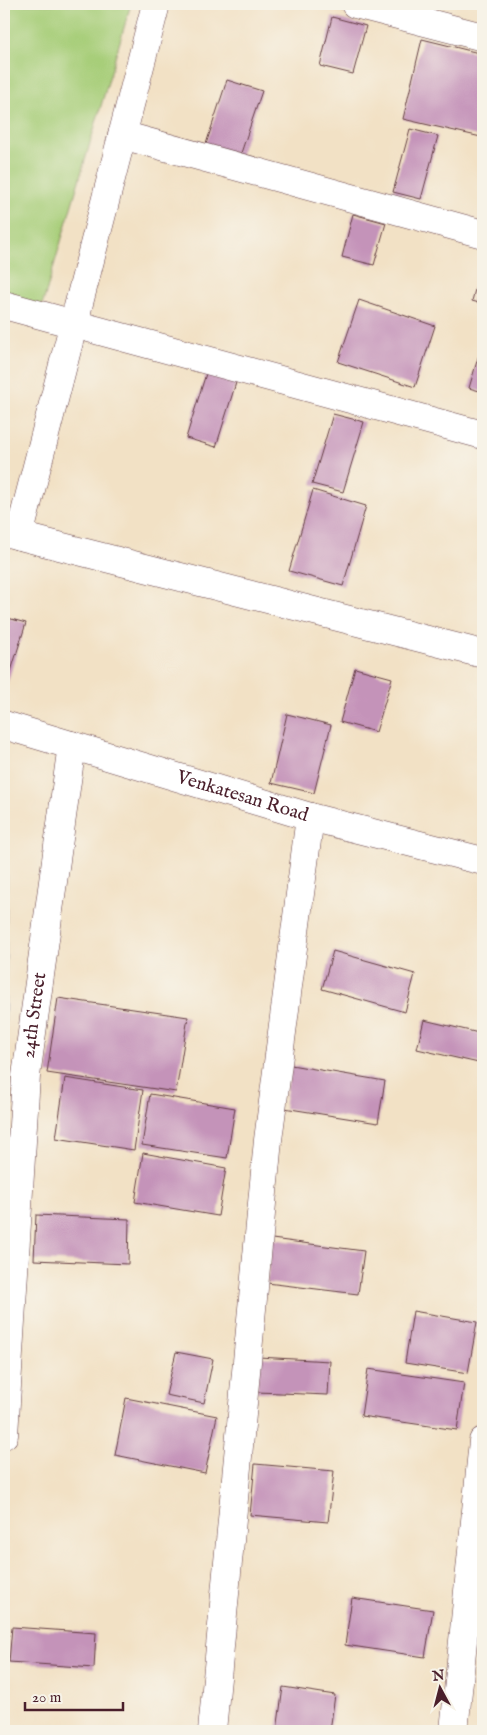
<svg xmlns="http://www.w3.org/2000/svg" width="487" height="1735" font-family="'IM FELL English',serif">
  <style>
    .green { fill: #a7ce79; stroke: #787652 }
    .water { fill: #80b9f1; stroke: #656c8e }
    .building { fill: #c493b9 }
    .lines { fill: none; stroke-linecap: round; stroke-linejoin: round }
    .street-casing { stroke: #633c42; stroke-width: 29 }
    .secondary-casing { stroke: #633c42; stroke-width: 29 }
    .street { stroke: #fff; stroke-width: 28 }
    .secondary { stroke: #fff; stroke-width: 28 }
    .labels { text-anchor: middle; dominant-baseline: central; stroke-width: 4.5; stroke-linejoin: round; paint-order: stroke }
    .street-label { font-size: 19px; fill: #4a1f2b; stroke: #f7f3e8 }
  </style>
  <rect width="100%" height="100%" fill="#f7f3e8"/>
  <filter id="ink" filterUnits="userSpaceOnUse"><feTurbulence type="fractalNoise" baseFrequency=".02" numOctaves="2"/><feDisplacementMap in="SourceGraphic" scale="10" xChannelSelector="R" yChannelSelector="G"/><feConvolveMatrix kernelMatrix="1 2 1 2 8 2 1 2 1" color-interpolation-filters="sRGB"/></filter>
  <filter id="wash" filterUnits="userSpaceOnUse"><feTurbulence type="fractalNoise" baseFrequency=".0096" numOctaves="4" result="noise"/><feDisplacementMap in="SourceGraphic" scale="20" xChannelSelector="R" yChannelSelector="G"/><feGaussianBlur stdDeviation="1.12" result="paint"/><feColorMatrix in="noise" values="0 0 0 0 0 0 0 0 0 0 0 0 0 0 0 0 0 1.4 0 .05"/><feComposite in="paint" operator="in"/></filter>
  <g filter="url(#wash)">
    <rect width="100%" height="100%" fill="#f2e1c5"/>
    <path class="green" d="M4,4H131L42,306L4,295Z"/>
    <path class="water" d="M4,874L7,875L4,1113Z"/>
    <g id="blocks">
      <g class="building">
        <path d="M332,17L366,26L353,74L320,66Z"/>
        <path d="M422,39L483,54V127L481,137L403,119Z"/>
        <path d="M227,80L262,91L240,156L206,144Z"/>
        <path d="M410,129L438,136L421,199L393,192Z"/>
        <path d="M353,214L386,223L374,265L342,257Z"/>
        <path d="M483,259V304L472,301Z"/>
        <path d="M359,300L435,326L415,387L338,362Z"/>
        <path d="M483,341V392L469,388Z"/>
        <path d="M209,364L239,373L216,447L186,438Z"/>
        <path d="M333,414L364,422L343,492L312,484Z"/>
        <path d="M313,490L366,506L343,586L289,571Z"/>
        <path d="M4,617L26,623L7,684L4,683Z"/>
        <path d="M355,668L392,678L376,732L340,722Z"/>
        <path d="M287,714L331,725L314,793L271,783Z"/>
        <path d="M333,951L415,974L405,1012L322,989Z"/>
        <path d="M58,998L188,1017L176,1092L47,1073Z"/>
        <path d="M424,1020L483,1034V1064L417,1049Z"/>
        <path d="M291,1065L385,1081L378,1123L284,1108Z"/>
        <path d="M65,1078L143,1090L134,1150L56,1138Z"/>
        <path d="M150,1094L235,1108L227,1158L142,1145Z"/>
        <path d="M143,1153L226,1168L218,1216L135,1202Z"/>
        <path d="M36,1215L129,1219L128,1264L34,1260Z"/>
        <path d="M272,1239L364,1251L358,1294L267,1283Z"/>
        <path d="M413,1311L477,1322L468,1373L405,1363Z"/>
        <path d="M176,1352L213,1359L204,1403L166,1395Z"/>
        <path d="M258,1357L330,1361L328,1395L257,1392Z"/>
        <path d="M368,1369L464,1383L457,1430L361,1416Z"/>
        <path d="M126,1398L217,1416L205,1473L115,1455Z"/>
        <path d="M255,1464L334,1471L328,1522L250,1515Z"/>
        <path d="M477,1582H483V1610L475,1609Z"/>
        <path d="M352,1598L433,1610L425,1657L345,1645Z"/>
        <path d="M12,1627L96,1633L94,1668L9,1662Z"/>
        <path d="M283,1687L335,1695L330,1731H277Z"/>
      </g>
    </g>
  </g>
  <g filter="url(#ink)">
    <use href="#blocks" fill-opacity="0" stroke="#633c42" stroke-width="1"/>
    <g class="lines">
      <defs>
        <g id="street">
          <path d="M355,4L483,37"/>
          <path d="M122,135L483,234"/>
          <path d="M4,305L483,435"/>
          <path d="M4,532L483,654"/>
          <path d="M19,536L156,4"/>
          <path id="s1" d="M4,1435L26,1076L72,745"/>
          <path d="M212,1731L268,1140L310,817"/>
          <path d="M454,1731L483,1441"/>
        </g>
        <g id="secondary">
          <path id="s2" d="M4,725L310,817L483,861"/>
        </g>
      </defs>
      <use href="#street" class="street-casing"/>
      <use href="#secondary" class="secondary-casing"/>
      <use href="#street" class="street"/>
      <use href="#secondary" class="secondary"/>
    </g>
  </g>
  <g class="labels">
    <g class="street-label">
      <text stroke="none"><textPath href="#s2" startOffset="249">Venkatesan Road</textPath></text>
      <text stroke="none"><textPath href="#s1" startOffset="421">24th Street</textPath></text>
    </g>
  </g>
  <rect width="487" height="1735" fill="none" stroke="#f7f3e8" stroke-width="20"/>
  <g transform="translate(440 1688) rotate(353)" stroke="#f7f3e8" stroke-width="4" paint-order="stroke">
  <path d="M0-4L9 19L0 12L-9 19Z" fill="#4a1f2b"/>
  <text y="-8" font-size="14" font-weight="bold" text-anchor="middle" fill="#4a1f2b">N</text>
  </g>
  <path d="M25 1702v8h98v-8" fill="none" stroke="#4a1f2b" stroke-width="2.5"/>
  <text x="32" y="1702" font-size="15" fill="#4a1f2b" stroke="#f7f3e8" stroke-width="4" paint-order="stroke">20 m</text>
</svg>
